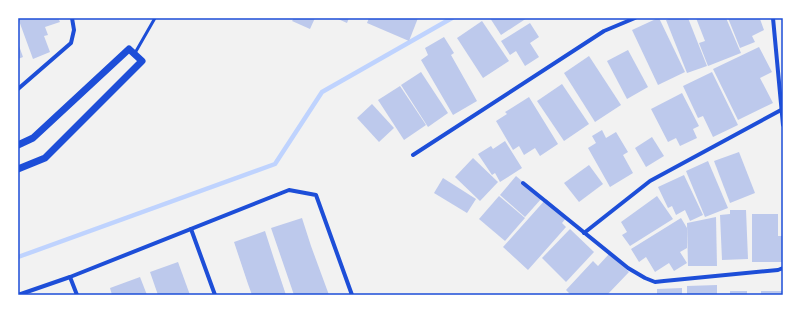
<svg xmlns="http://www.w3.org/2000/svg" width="801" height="313" font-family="'Fira Sans',sans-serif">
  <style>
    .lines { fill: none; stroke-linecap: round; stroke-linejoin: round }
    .stream { stroke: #bfd3fe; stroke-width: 4.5 }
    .building { fill: #bdc9ec }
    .service { stroke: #1d4ed8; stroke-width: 3 }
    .minor { stroke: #1d4ed8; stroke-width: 4 }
    .tertiary { stroke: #1d4ed8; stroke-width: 7 }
    .neatline { fill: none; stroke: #1d4ed8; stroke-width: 1.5 }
  </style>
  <rect width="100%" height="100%" fill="#f2f2f2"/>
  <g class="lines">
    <path class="stream" d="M18,257L275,164L322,92L452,18"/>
  </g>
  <g class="building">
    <path d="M18,18H58L60,22L45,27L48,35L44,36L50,52L33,59Z"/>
    <path d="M294,18H315L310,29L292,21Z"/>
    <path d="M336,18H349L347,23Z"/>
    <path d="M369,18H418L409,41L367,23Z"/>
    <path d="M490,18H527L501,35Z"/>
    <path d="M658,18H659L685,72L658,85L632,30Z"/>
    <path d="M672,18H688L707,66L687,73L666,20Z"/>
    <path d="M696,18H726L741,53L708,66L699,43L705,41Z"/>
    <path d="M728,18H762L760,19L764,30L752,36L755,42L740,48Z"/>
    <path d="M482,21L509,61L483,78L457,38Z"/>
    <path d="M530,23L539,37L530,43L539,57L525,66L516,51L510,55L501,41Z"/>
    <path d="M444,37L454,53L451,55L477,101L453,115L421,60L428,55L425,48Z"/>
    <path d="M18,43L23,57L18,59Z"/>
    <path d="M759,47L772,72L760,78L773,103L738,120L713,69Z"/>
    <path d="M628,50L648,87L627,99L607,61Z"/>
    <path d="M589,56L621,105L595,122L564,73Z"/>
    <path d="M421,72L448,113L428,127L401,85Z"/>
    <path d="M712,72L738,125L713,137L703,116L698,118L683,86Z"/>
    <path d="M562,84L589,124L564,141L537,101Z"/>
    <path d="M400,86L426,125L404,140L378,100Z"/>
    <path d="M682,93L699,126L693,129L697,138L680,146L676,138L668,142L651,109Z"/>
    <path d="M529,97L558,144L540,156L535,148L524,155L519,146L513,150L496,121L507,114L505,112Z"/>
    <path d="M372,104L394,128L379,142L357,118Z"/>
    <path d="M602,130L606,138L616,132L628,152L623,155L633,173L610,187L588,148L596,143L592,136Z"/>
    <path d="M652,137L664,156L646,167L635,148Z"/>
    <path d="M505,141L522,168L500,182L495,173L492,175L478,154L491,146L493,149Z"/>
    <path d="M739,152L755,193L730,203L714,161Z"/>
    <path d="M473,158L498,182L480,201L455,177Z"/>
    <path d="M708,161L728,208L705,217L686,171Z"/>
    <path d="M589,165L603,184L579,202L564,183Z"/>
    <path d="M684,175L703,215L690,221L685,210L676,215L672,206L668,208L658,187Z"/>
    <path d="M516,176L542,198L525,217L500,195Z"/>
    <path d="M443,178L476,199L467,213L434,193Z"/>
    <path d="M499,196L525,218L505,241L479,219Z"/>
    <path d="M657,196L673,219L630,246L622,235L627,232L621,222Z"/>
    <path d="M546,199L567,217L562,223L566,227L528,270L503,247Z"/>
    <path d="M730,210H746L748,259L722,260L720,215L730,214Z"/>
    <path d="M752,214H778V236H783V262H752Z"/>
    <path d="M716,217L717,266H688L687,223Z"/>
    <path d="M302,218L311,246L329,295H294L271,228Z"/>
    <path d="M681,218L687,228V248L680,252L687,263L674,271L669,263L655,272L646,257L639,262L631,249Z"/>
    <path d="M570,229L594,252L566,282L542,258Z"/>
    <path d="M265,231L274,259L286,295H252L248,284L234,242Z"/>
    <path d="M609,254L629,272L607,295H571L566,290L593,261L598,266Z"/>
    <path d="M178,262L190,295H158L150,272Z"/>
    <path d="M140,277L147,295H112L110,288Z"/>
    <path d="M717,285V295H687V286Z"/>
    <path d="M682,288V295H657V289Z"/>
    <rect x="730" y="291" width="17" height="4"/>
    <rect x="761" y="291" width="22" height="4"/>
  </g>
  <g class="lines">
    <path class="service" d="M135,53L155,18"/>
    <g class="minor">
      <path d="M773,18L783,125"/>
      <path d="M18,89L71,43L74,30L72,18"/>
      <path d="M413,155L604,31L635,18"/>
      <path d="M523,183L628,268L645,278L655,282L664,281L778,270L783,268"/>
      <path d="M191,229L215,295"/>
      <path d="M584,233L650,181L781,110"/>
      <path d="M70,277L77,295"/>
      <path d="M18,295L70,277L289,190L316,195L352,295"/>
    </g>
    <path class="tertiary" d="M18,145L33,138L129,49L142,61L45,158L18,169"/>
  </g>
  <rect width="801" height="313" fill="none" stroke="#ffffff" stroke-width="38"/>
  <rect x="19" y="19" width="763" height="275" class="neatline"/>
</svg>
